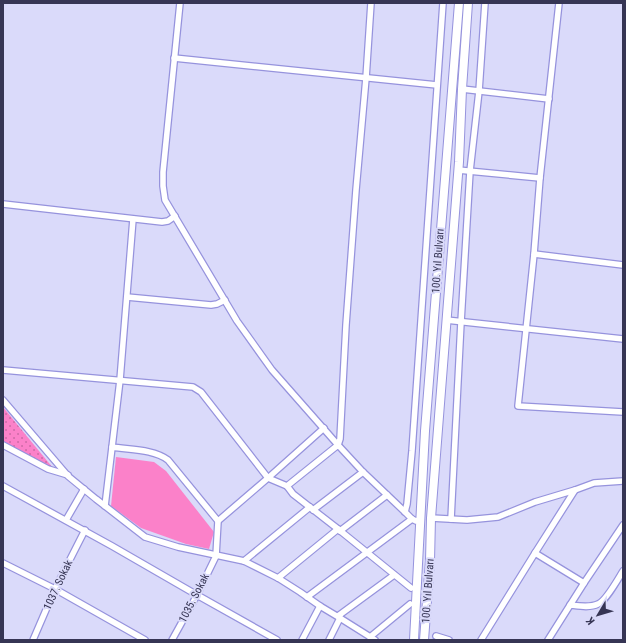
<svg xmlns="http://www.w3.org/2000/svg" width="626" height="643" font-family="'Roboto Condensed',sans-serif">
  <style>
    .grass { fill: url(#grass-dots) }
    .park { fill: #fb81c9 }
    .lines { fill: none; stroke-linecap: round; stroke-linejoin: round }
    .minor-casing { stroke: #9693dd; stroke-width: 8 }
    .secondary-casing { stroke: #9693dd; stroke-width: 10 }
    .minor { stroke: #fff; stroke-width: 5.5 }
    .secondary { stroke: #fff; stroke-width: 8 }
    .labels { text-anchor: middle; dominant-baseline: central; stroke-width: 4; stroke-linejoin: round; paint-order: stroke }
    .street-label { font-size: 11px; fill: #363554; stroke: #dadafa }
  </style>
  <defs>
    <pattern id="grass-dots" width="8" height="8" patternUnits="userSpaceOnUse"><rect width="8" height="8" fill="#fb81c9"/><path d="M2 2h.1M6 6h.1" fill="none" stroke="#cc6aa6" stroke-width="1.8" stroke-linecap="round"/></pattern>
  </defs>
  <rect width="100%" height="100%" fill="#dadafa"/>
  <path class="grass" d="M3,407L53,468L3,442Z"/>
  <path class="park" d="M116,457L154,462L166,471L214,532L209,549L186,544L141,528L111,506Z"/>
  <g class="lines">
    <defs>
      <g id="minor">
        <path d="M180,3L163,172V186L165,200L237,321L272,370L338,445"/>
        <path d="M559,3L540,178L534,254L518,406L623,412"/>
        <path d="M174,58L437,85"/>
        <path d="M462,89L549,99"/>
        <path d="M458,170L540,178"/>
        <path d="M3,204L162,222L168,221L175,216"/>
        <path d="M534,254L623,265"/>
        <path d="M127,297L211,305L217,304L225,300"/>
        <path d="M446,320L623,339"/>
        <path d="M3,370L193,387L201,392L268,478L287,486"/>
        <path d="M3,400L68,476L96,499L145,537L178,547L244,561L278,578L300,592L320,606L340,618L375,640"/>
        <path d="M3,445L48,469L68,475"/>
        <path d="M338,445L340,439L346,325L356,190L366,78L371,3"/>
        <path d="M112,447C130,450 153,449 168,460L218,521"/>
        <path d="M3,486L112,546L197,595L277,640"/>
        <path d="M105,506L120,380L133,219"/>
        <path d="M313,510L363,472"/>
        <path d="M405,512L407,504L412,451L443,3"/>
        <path d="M431,518L467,520L498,517L535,502L575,490"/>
        <path d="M451,519L461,322L470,171L479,91L485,3"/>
        <path d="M66,520L84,489"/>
        <path d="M338,529L293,494L287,486L338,445L363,472L405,512L412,519L416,521L421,519"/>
        <path d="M340,531L387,495"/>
        <path d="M535,553L584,583"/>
        <path d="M244,561L310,507"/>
        <path d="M3,563L55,589L145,640"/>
        <path d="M278,578L338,529L411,588"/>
        <path d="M307,597L412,519"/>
        <path d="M570,605C579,606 590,608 598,604C606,601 618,579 623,571"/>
        <path d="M338,616L394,575"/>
        <path d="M436,636L449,640"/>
        <path d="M370,637L410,604"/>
        <path d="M33,640L55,589L85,530"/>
        <path d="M172,640L197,595L216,556L218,521L268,478L324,428"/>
        <path d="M302,640L320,606"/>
        <path d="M329,640L340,618"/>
        <path d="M481,640L535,553L575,490L594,483L623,481"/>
        <path d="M548,640L584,583L623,525"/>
      </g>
      <g id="secondary">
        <path d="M414,640L425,431L459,3"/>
        <path d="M424,640L430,561L431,518L459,162L462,89L468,3"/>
      </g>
    </defs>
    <use href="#minor" class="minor-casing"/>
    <use href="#secondary" class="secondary-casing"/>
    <use href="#minor" class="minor"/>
    <use href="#secondary" class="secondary"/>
  </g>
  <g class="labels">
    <g class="street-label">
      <text transform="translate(438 261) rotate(-86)">100. Yıl Bulvarı</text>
      <text transform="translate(58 585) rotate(-65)">1037. Sokak</text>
      <text transform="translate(428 591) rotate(-86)">100. Yıl Bulvarı</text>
      <text transform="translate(194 598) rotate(-63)">1035. Sokak</text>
    </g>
  </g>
  <rect width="626" height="643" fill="none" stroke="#363554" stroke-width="8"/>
  <g transform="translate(598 615) rotate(232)" stroke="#dadafa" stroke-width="3" paint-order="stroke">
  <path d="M0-3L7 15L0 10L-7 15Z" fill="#363554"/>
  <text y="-6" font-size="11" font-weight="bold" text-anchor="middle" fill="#363554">K</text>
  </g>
</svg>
